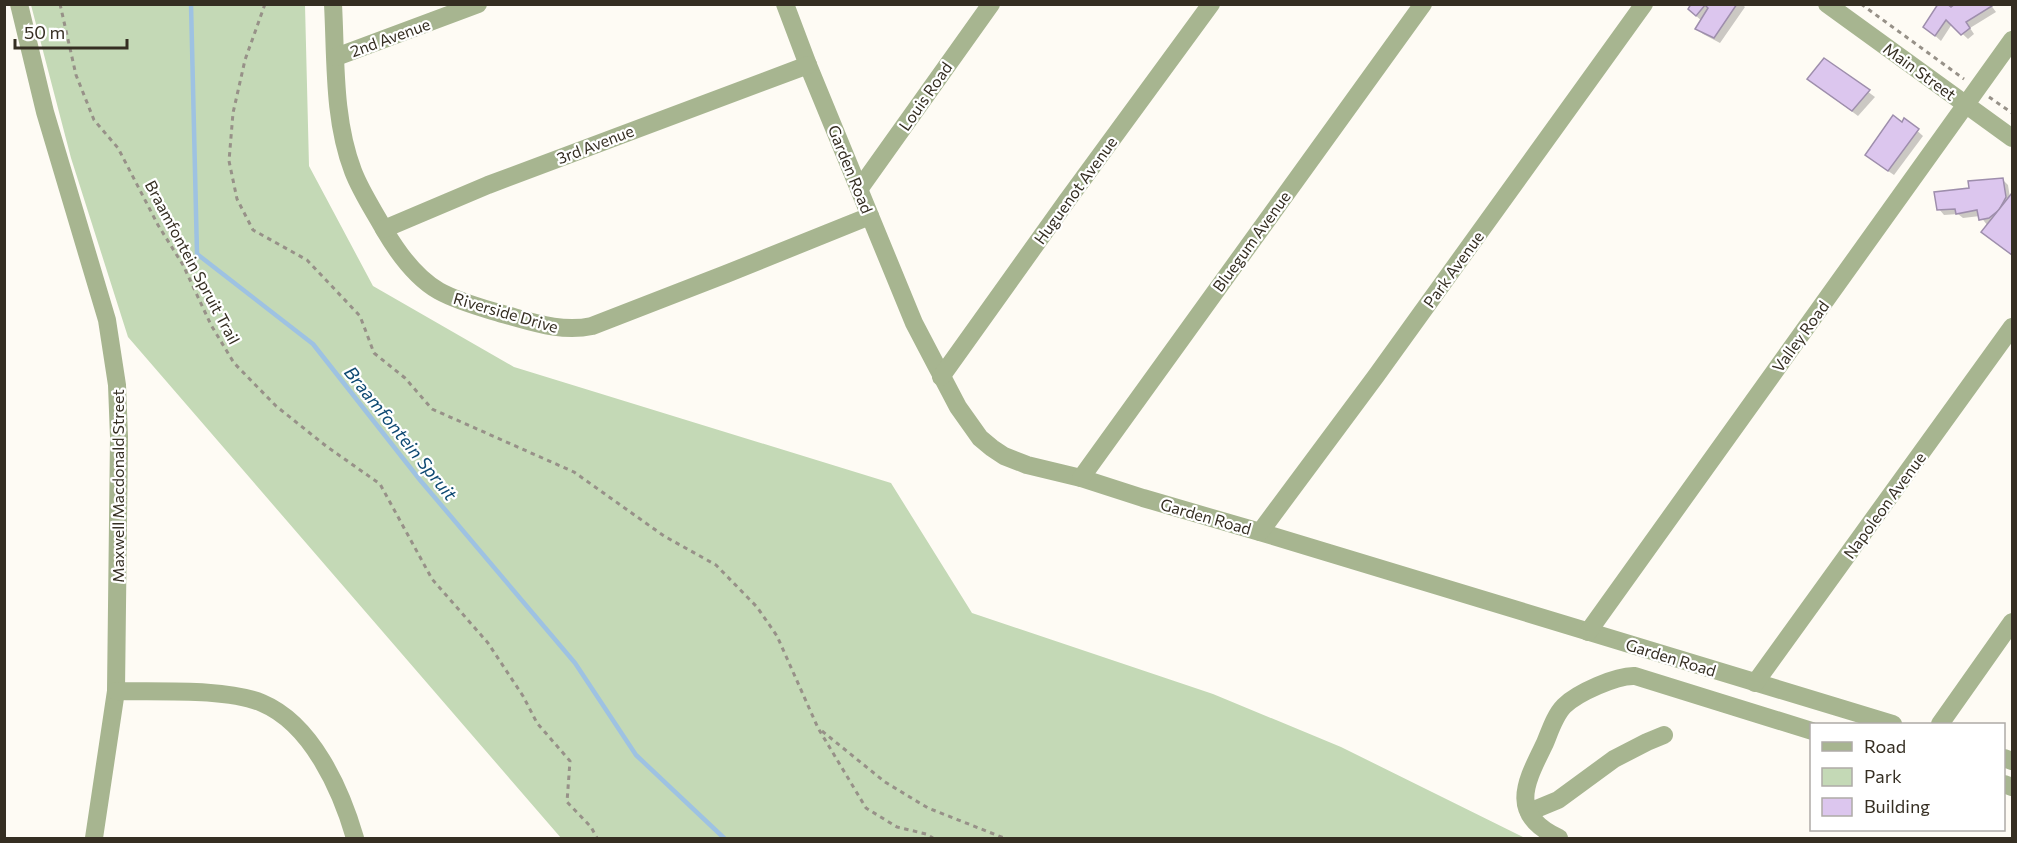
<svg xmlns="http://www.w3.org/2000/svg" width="2017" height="843" font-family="Commissioner,sans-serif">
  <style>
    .green { fill: #c4d9b6 }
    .shadow { fill: #0003 }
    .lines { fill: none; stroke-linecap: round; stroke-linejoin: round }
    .stream { stroke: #9ec2e2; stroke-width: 4.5 }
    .building { fill: #dcc6ee; stroke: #9e8eac; stroke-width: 1.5 }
    .path { stroke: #979188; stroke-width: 3; stroke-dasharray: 4.5 4.5; stroke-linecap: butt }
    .minor { stroke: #a7b590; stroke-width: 18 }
    .labels { text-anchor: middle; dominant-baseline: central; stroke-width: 4.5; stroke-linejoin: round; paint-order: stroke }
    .street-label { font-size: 16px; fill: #352e22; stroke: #fff }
    .water-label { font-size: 18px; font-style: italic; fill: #0e4972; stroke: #fff }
  </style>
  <rect width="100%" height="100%" fill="#fefbf4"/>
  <path class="green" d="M31,5H305L309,166L373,286L514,367L891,483L972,613L1213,694L1341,747L1525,838H561L128,337L71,158Z"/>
  <g class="shadow">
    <path d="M1693,4H1742L1745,7L1720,43L1703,34L1697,29L1702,21L1695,15Z"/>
    <path d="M1990,4L1996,12L1970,28L1974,34L1968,39L1952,24L1941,41L1931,32L1951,9Z"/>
    <path d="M1825,60L1875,97L1858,116L1809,79Z"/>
    <path d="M1905,120L1923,136L1894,175L1872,160Z"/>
    <path d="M2003,180L2008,185L2010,198L2012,196V255L1983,232L1988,226L1980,216L1963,218L1958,214L1944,215L1939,209L1971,190Z"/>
  </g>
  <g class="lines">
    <path class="stream" d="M191,4L197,254L313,344L420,480L575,663L636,755L724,838"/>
  </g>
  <g class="building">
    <path d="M1691,4H1737L1714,38L1695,29L1708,8L1705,5L1696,16L1688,9Z"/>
    <path d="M1938,4H1947L1951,7L1955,4H1991L1992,6L1966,22L1970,28L1961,35L1946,20L1935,36L1923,27Z"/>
    <path d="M1824,58L1870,90L1852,111L1807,79Z"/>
    <path d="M1893,115L1902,122L1904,118L1919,129L1888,171L1865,155Z"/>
    <path d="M2003,178L2006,197L1999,210L1989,218L1979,220L1977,210L1956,214L1955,209L1937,210L1934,192L1969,188L1968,181Z"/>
    <path d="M2012,193V255L1981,232Z"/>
  </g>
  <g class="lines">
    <g class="path">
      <path d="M60,4L76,75L94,120L118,148L158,225L183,265L211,325L234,363L276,406L326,446L380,484L432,579L488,643L523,696L537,723L570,761L567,802L591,827L597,838"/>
      <path d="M265,4L245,60L233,113L229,161L237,199L253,230L307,260L360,316L374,353L405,378L432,409L574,472L664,536L716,565L757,607L777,636L818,728L866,808L897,827L926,834L933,838"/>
      <path d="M1861,4L1964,79"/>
      <path d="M1989,97L2012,113"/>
      <path d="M822,731L885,782L928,808L1004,838"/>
    </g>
    <g class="minor">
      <path d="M19,4L45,112L107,320L117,385L119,437L116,691L94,838"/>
      <path d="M333,4C336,59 333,119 353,171C361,192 374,211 385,231C398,253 416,278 439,291C457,301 479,307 499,313C530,321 560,333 592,326L726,274L870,216"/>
      <path d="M785,4L808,65L914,323L958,407L980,438L992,448L1004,456L1027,465L1081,478L1143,498L1260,532L1893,724"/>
      <path d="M1827,4L2012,138"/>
      <path d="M336,57L478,4"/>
      <path d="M860,188L991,4"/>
      <path d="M384,229L488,185L808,65"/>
      <path d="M941,377L1066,202L1211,4"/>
      <path d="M1081,478L1423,4"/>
      <path d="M1260,532L1376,376L1644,4"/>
      <path d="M1588,632L2012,40"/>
      <path d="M1755,683L2012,327"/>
      <path d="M116,691C157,692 226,688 262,703C312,724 341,790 355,838"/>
      <path d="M1940,724L2012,622"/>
      <path d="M2004,758L2012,761"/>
      <path d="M2004,784L2012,787"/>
      <path d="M1529,812L1558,800L1614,759L1647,742L1664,735"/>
      <path d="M1559,838C1507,814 1526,782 1545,743C1550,731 1555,715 1564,706C1577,693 1617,675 1635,676L1812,731"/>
    </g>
  </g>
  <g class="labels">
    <g class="street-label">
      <text transform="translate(390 37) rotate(-20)">2nd Avenue</text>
      <text transform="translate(1920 71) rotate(36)">Main Street</text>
      <text transform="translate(925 96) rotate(-55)">Louis Road</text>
      <text transform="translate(595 144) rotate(-21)">3rd Avenue</text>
      <text transform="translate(851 169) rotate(68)">Garden Road</text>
      <text transform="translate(1075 190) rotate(-54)">Huguenot Avenue</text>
      <text transform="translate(1251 241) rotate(-54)">Bluegum Avenue</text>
      <text transform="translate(193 262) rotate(62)">Braamfontein Spruit Trail</text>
      <text transform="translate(1453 269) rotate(-54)">Park Avenue</text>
      <text transform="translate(506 312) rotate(16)">Riverside Drive</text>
      <text transform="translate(1800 336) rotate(-54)">Valley Road</text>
      <text transform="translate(117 486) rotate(-90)">Maxwell Macdonald Street</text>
      <text transform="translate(1884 505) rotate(-54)">Napoleon Avenue</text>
      <text transform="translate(1206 516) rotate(16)">Garden Road</text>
      <text transform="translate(1671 657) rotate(17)">Garden Road</text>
    </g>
    <g class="water-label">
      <text transform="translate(401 433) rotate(51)">Braamfontein Spruit</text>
    </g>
  </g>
  <rect width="2017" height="843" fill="none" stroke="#352e22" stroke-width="12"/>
  <rect x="1810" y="723" width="195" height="108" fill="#ffffff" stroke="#aeaba7" stroke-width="1.5"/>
  <rect x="1822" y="742" width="30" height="9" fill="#a7b590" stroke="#aeaba7" stroke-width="1.5"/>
  <text x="1864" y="753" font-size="18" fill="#352e22">Road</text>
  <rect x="1822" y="768" width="30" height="18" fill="#c4d9b6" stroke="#aeaba7" stroke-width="1.5"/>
  <text x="1864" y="783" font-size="18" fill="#352e22">Park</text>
  <rect x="1822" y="798" width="30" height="18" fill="#dcc6ee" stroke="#aeaba7" stroke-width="1.5"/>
  <text x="1864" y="813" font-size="18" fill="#352e22">Building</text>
  <path d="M15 39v9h112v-9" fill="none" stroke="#352e22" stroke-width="3"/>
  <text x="24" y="39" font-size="18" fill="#352e22" stroke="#ffffff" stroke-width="4.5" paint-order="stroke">50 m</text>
</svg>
